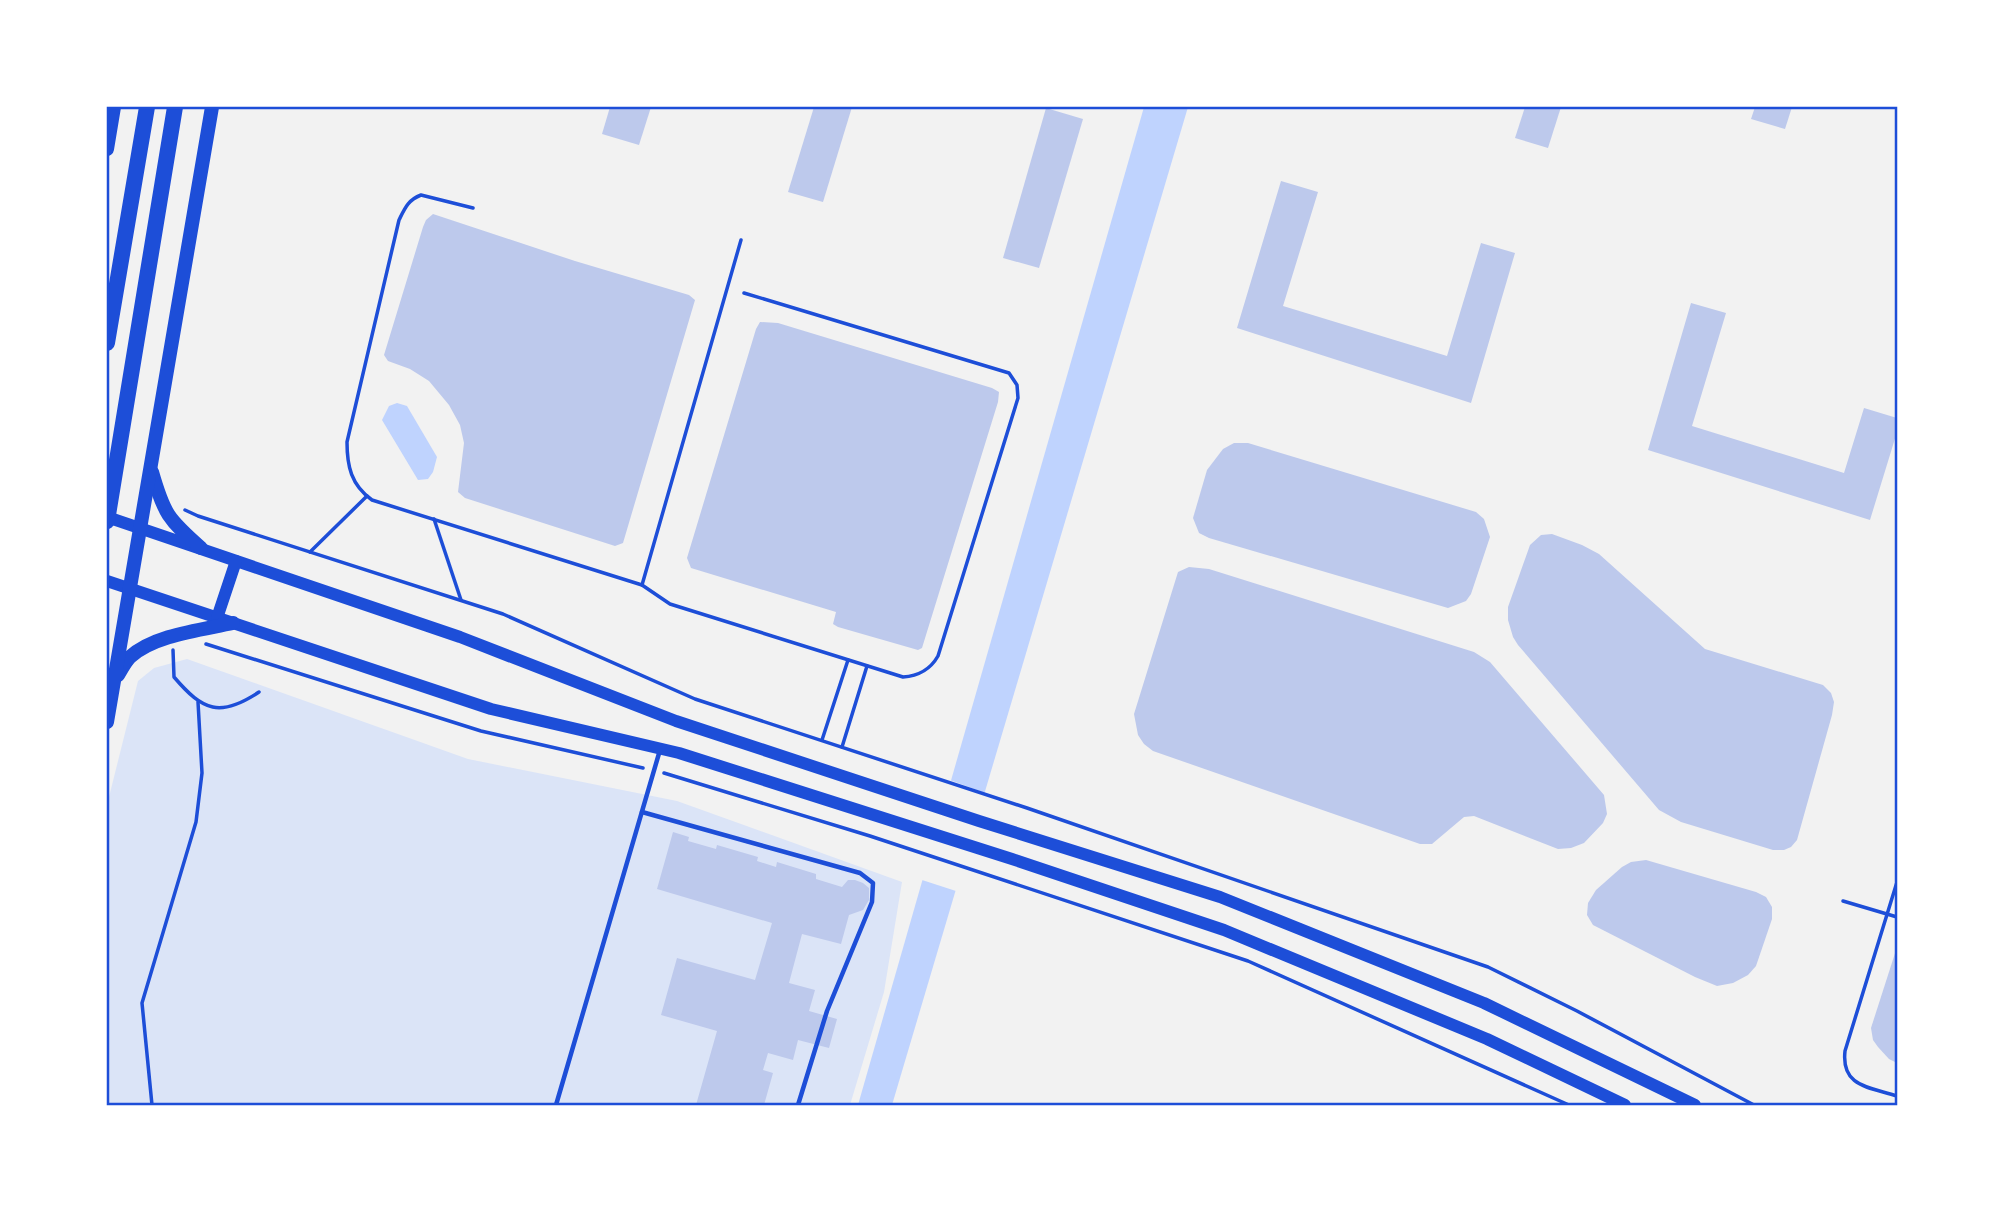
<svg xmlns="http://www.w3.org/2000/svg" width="2004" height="1212" font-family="'Roboto Condensed',sans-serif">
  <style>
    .green { fill: #dbe4f7 }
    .water { fill: #bfd3fe }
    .pier { fill: #f2f2f2 }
    .building { fill: #bdc9ec }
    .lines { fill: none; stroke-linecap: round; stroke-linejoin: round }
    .path { stroke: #1d4ed8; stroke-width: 3.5 }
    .service { stroke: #1d4ed8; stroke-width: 4.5 }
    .tertiary { stroke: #1d4ed8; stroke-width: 12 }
    .primary { stroke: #1d4ed8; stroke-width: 14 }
    .trunk { stroke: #1d4ed8; stroke-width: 16 }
    .neatline { fill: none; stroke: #1d4ed8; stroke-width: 2.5 }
  </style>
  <rect width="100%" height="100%" fill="#f2f2f2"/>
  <path class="green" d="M187,659L468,759L677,801L902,882L884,992L850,1105H107V805L138,681L154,668Z"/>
  <g class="water">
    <path d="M1144,107H1188L892,1105H858Z"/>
    <path d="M397,403L407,406L437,457L433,472L428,479L418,480L382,420L389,406Z"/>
  </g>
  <path class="pier" d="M947,779L988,794L959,892L919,879Z"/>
  <g class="building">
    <path d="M610,107H651L639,145L602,134Z"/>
    <path d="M814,107H852L823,202L788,192Z"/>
    <path d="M1525,107H1561L1548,148L1515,138Z"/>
    <path d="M1755,107H1792L1785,129L1751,119Z"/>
    <path d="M1046,108L1083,119L1039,268L1003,258Z"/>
    <path d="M1281,181L1318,192L1283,306L1447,356L1481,243L1515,253L1471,403L1237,328Z"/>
    <path d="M433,214L575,261L689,295L695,300L623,543L615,546L465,498L458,492L464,443L460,425L449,405L429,381L410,369L388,361L384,355L423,227L426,220Z"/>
    <path d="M1691,303L1726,313L1692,426L1844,473L1864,408L1897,418V432L1870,520L1648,450Z"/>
    <path d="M760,322L778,323L992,388L999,392L998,402L926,635L922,648L918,650L838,627L833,624L836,612L691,568L687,558L756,329Z"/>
    <path d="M1234,443H1248L1476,512L1484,519L1490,537L1471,594L1466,601L1448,608L1209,538L1199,533L1193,518L1207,470L1223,449Z"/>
    <path d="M1552,534L1582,545L1599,554L1705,649L1823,685L1831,693L1834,702L1832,715L1797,840L1791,847L1784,850H1773L1681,822L1659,810L1518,645L1513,637L1508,620V607L1530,545L1541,535Z"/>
    <path d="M1189,567L1209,569L1474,652L1490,662L1604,795L1607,814L1603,823L1584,843L1571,848L1558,849L1474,816L1464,817L1432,844H1420L1153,751L1144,744L1138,735L1134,714L1178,572Z"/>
    <path d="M673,832L689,837L688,841L716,849L717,845L758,857L757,861L776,867L777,862L816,874V879L842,887L848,880H855L863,883L869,888V900L863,910L849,915L841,944L802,934L789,983L815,990L809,1011L837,1019L829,1048L798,1040L793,1060L768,1053L763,1070L773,1073L764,1105H696L717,1031L661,1015L677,958L755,980L772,923L657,889Z"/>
    <path d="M1646,860L1756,892L1766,897L1772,907V919L1756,966L1748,975L1733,983L1717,986L1695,977L1593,925L1587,915L1588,903L1596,890L1622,867L1631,862Z"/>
    <path d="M1897,947V1063L1889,1059L1878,1047L1873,1040L1871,1028Z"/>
  </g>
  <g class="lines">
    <g class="path">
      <path d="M473,208L421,195C408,200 405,208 399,220L347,442C347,466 351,485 372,500L642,585L741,240"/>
      <path d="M185,510L198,516L503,614L695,699L1027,808L1488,967L1577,1011L1754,1105"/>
      <path d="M434,519L461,600"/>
      <path d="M310,552L367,496"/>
      <path d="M642,585L670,604L903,677C919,676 930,670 938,656L1018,398L1017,385L1009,373L744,293"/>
      <path d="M206,644L481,731L643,768"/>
      <path d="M173,650L174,677C203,711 220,718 259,692"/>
      <path d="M822,740L848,660"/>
      <path d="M842,747L867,666"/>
      <path d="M664,773L870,836L1248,961L1569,1105"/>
      <path d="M1897,882L1845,1051C1841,1087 1869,1087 1897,1096"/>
      <path d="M1843,901L1897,917"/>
      <path d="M152,1105L142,1003L196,822L202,773L198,702"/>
    </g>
    <g class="service">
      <path d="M642,812L860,873L873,883L872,902L827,1011L798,1105"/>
      <path d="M556,1105L660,750"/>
    </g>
    <g class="tertiary">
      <path d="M107,517L460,637L676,721L979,821L1220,897L1484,1003L1695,1105"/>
      <path d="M107,581L491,709L679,753L1012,859L1224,930L1487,1039L1625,1105"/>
      <path d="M217,618L236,561"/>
    </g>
    <g class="primary">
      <path d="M107,149L114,107"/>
      <path d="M152,472C164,514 168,519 201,548"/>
      <path d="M118,675C122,669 125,662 130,657C154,635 201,630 233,623"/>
      <path d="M107,722L212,107"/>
    </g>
    <g class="trunk">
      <path d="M107,343L147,107"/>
      <path d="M107,521L175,107"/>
    </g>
  </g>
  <rect width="2004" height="1212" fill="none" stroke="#ffffff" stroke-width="217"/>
  <rect x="108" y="108" width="1788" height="996" class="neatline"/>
</svg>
